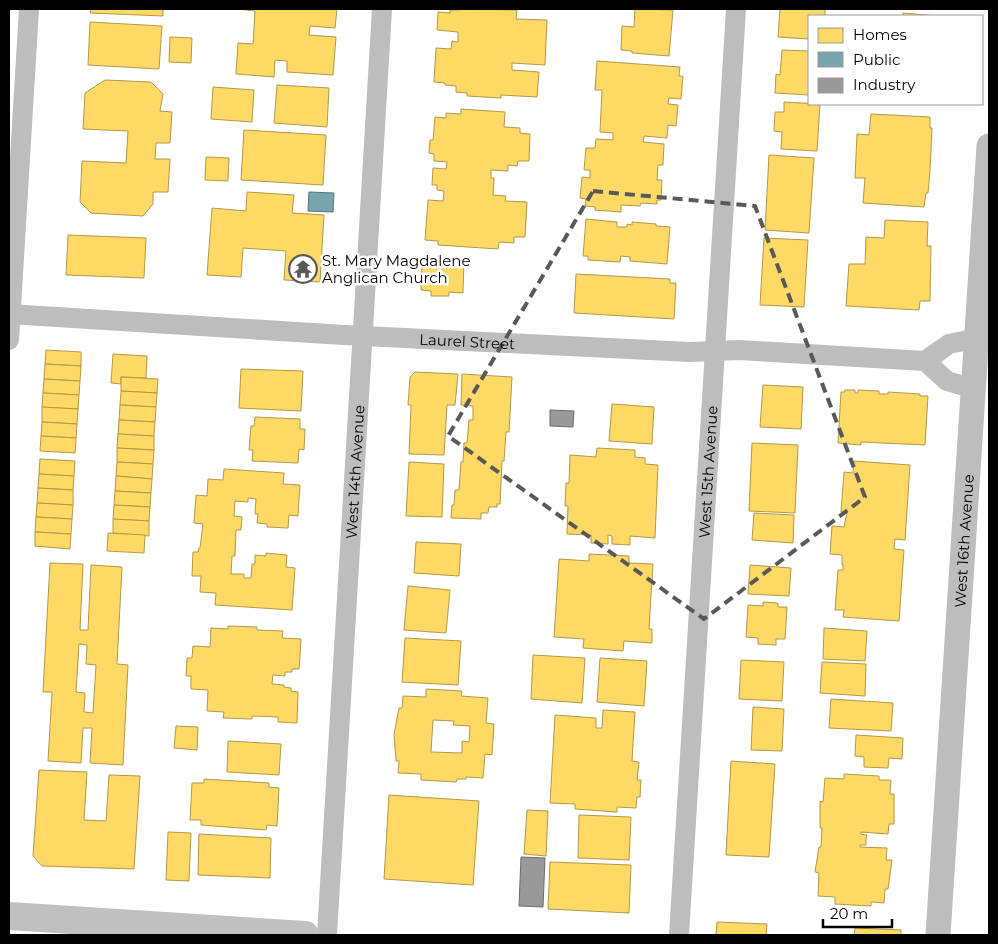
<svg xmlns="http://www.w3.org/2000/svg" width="998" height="944" font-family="Montserrat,sans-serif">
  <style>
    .homes { fill: #ffd966; stroke: #b29847; fill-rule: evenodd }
    .public { fill: #76a5af; stroke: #53747a }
    .industry { fill: #999; stroke: #6b6b6b }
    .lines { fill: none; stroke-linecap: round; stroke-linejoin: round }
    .minor { stroke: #bdbdbd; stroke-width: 20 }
    .tertiary { stroke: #bdbdbd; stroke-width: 25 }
    .secondary { stroke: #c0c0c0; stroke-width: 28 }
    .marked { fill: none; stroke: #595959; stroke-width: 4; stroke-dasharray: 10 6; stroke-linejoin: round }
    .labels { text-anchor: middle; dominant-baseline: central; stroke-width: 5; stroke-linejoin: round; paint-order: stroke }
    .poi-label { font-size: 15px; fill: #000; stroke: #fff; text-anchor: start }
    .street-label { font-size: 15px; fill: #000; stroke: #fff }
  </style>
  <rect width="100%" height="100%" fill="#fff"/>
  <g class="homes">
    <path d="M91,9H163V16L90,13Z"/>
    <path d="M239,9H337L335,28L310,26L309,35L336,37L333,75L287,72V61L275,60L274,77L236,74L238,43L253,44L255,11Z"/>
    <path d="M460,9L517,10L516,19L547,20L545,65L512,63V70L539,72L537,97L501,95V98L467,96V93L456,92V86L445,85V83L434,82L436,48L451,49L452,41L458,42V32L437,30L438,12L450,13V10H460Z"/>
    <path d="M635,9L673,10L669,56L632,53V51L621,50L622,26L634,27Z"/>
    <path d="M780,9H825V16H809V39L778,37Z"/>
    <path d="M903,13L937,16H903Z"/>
    <path d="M90,22L162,26L159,69L88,65Z"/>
    <path d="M170,37L192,38L191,63L169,62Z"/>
    <path d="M782,50L809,51V95L775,93L776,74L780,75Z"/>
    <path d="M597,61L680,67L679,76H683L681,99L669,98L668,104L678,105L676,126L668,125L667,138L644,136L643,142L664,144L663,165H658L657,180H662L661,200H657V204L641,203L640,206L621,205V212L595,210V207L585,206L586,199L580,198L582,177L590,178V170H584L586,148H595L596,139L613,140V133L600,132L602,90H595Z"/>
    <path d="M105,80L151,82L163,94L160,111L172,112L170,143H156L155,159H170L168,192H153V204L143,216L91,213L80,202L82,161L126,163L128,131L83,129L85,93Z"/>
    <path d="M277,85L329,88L327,127L274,123Z"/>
    <path d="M213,87L254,90L252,122L211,119Z"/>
    <path d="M784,102L820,104L817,151L781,149L782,132L774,131L775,112H784Z"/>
    <path d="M461,109L505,112L504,127L520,128V133L530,134L529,161H518L517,166L508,165V171L491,170V178H494L493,195L506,196L505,201L527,202L525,237H514V243L499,242L498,249L438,245V241L425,240L428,200L443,201L444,191L437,190V185H432L433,168L446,169L447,162L434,161V154L429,153L430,140H433L435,117L446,118V113L461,114Z"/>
    <path d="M871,114L930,117V128H932L930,171L928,193H926L924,207L863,203L865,178H855L857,134L869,135Z"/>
    <path d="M244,130L326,135L323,185L241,180Z"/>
    <path d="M769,155L814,158L809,233L765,230Z"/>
    <path d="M206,157L229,158L228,181L205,180Z"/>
    <path d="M247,192L294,195L292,213L324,215L320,282L284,280L286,251L243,248L241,277L207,275L212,208L246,211Z"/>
    <path d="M586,219L617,222V227H627V224L632,225V222L656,224V226L670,227L667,264L630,261V257L621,256L620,262L588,260V256H583Z"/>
    <path d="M885,220L928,222L927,246H931L930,301H920L919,310L846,306L849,264H865L866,237L884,238Z"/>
    <path d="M68,235L146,238L144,278L66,275Z"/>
    <path d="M764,238L808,240L804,307L760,305Z"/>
    <path d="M422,258L464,260L463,293L449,292V296H431V291L421,290Z"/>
    <path d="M576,274L670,279V283H676L674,319L574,313Z"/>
    <path d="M46,350L81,352V366L45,364Z"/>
    <path d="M113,354L147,356L146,378L121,377V384L111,383Z"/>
    <path d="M45,364L81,366L80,381L44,379Z"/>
    <path d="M241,369L303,371L301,411L239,408Z"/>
    <path d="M415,372L458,374L455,405H447L444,455L409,454L411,405H408L410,377Z"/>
    <path d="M462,374L512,377L509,432H506L504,461H502L500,504H497V507H489L488,513H481V519L451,518L452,505H454L455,490H459L461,462H463L464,443H467L469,420H473V406L461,405Z"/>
    <path d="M121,377L158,379L157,393L121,391Z"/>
    <path d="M44,379L80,381L79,395L43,393Z"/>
    <path d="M763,385L803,387L801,429L760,427Z"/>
    <path d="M845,390H855V393H858V390L879,391V394H888V392L920,394V396H928L925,445L861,442V445L838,443L841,392H845Z"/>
    <path d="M121,391L157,393L156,407L120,405Z"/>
    <path d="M43,393L79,395L78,409L42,407Z"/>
    <path d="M612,404L654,407L652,444L609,441Z"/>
    <path d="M120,405L156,407L155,422L119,420Z"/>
    <path d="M42,407L78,409L77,424L42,422Z"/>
    <path d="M255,417L300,419V429H305L304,450L299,449L298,463L252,461L253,450H249L251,426H254Z"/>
    <path d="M119,420L155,422L154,436L118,434Z"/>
    <path d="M42,422L77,424L76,438L41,436Z"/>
    <path d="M118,434L154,436V450L117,448Z"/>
    <path d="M41,436L76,438L75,453L40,451Z"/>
    <path d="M752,443L798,445L795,513L749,511Z"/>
    <path d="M117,448L154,450L153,464L117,462Z"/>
    <path d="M597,448L635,450V457L645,458V464L658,465L655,538L630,536V545L612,544V536L608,535V544L591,543V535L567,534L568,506H565L566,483H569L570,455L596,457Z"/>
    <path d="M40,459L75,461L74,476L39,474Z"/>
    <path d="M854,461L910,465L905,540L895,539L894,549L904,550L899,621L843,617L844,610H835L838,570H843V565H842V555L830,554L832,526L844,527L847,512H841L844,472L853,473Z"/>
    <path d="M117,462L153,464L152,479L116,476Z"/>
    <path d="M409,462L444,464L442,517L406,516Z"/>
    <path d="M224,469L284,473L283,484L300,485L298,516L289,515L288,528L267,527V524L257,523L258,514H255L256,499L248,498V502L235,501L234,516L242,517L241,530H236L235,556H232L231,574H244V578H251L252,564H255V555L266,556V553L287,555L286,567L295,568L292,610L215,605L216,593L200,592L201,576H192L193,552H198L199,548H200L203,524L194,523L196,495L207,496L208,479L223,480Z"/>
    <path d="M39,474L74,476L73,490L38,488Z"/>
    <path d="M116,476L152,479L151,493L115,491Z"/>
    <path d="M38,488L73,490V505L37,503Z"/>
    <path d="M115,491L151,493L150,507L114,505Z"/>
    <path d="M37,503L73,505L72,519L36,517Z"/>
    <path d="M114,505L150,507L149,521L113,519Z"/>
    <path d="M754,513L794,515L793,543L752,540Z"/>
    <path d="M36,517L72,519L71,534L35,532Z"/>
    <path d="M113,519L149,521V536L113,533Z"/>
    <path d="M35,532L71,534L70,549L35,546Z"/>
    <path d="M108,533L145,535L144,553L107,551Z"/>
    <path d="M416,542L461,544L459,576L414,573Z"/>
    <path d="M589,554L629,556V563L653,564L649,629H652V643L624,641L623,651L583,648L584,639L554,637L559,559L589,561Z"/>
    <path d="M50,563L83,564L80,630H88L91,565L122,567L117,664L128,665L123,765L90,763L92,728H83L81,763L48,761L52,692H43ZM79,644L87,645L86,664L96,665L93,713L84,712L85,693L76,692Z"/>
    <path d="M750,565L791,568L789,596L748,594Z"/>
    <path d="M408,586L450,590L446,633L404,630Z"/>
    <path d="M763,602L778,603V607H787L785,639H776V645L758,644V638L746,637L748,605L763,606Z"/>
    <path d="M228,626L257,627V630L283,631L282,638L301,639L299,669H292V672H285V676L273,675L272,684L284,685V687L291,688V691L298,692L297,723L278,722V717L252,716V719L223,718L224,712L207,711L208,690L191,689V676H186L187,658H192L193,646L210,647L211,628L228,629Z"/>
    <path d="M824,628L867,631L865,661L823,659Z"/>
    <path d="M405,638L461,641L458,685L402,682Z"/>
    <path d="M533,655L585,658L582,703L531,699Z"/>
    <path d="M600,658L647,661L644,706L597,702Z"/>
    <path d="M741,660L784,662L782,701L739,699Z"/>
    <path d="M822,662L866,664L865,696L820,693Z"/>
    <path d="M426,689L462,691L461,696L488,698L486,723L494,724L492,755L485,754L483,778L466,777V779H457L456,782L421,780V774L398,773L399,761H396L394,734L399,708H402L403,696L426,697ZM433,720L454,721L453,725L470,726L469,742L462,741V753L431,752Z"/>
    <path d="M831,699L893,703L891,731L829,728Z"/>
    <path d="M753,707L784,709L782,751L751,750Z"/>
    <path d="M603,710L635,712L632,761L639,762L637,780H641L640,797H637L636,808L617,807V812L575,809V804L550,803L555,715L596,718V728H602Z"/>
    <path d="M176,726L198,727L197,750L174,748Z"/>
    <path d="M856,735L903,738L902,759L889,758L888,768L864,767V757L855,756Z"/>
    <path d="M228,741L281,744L279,775L227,772Z"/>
    <path d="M731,761L775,764L769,857L726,855Z"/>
    <path d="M39,770L87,772L84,820L106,821L109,775L140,776L134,869L42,866L33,856Z"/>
    <path d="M844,774L879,776V780H891L890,794H894V824H889L888,834L861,832V834L867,835L866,839V845H860V847L887,848L886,860H892L888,889H885L884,903L871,902V906L835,904V897L818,896L819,873L815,872L819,847H821L822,828H820V801L823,802L825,778L844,779Z"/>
    <path d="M204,779L269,783V787L279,788L277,826L267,825L266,830L201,825V820H190L192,783H204Z"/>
    <path d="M389,795L479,801L473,885L384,879Z"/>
    <path d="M527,810L548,811L546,856L524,854Z"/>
    <path d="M579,815L631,817L629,860L578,858Z"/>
    <path d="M168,832L191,833L189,881L166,880Z"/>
    <path d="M199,834L271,838L270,878L198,875Z"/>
    <path d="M550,862L631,865L629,913L548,909Z"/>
    <path d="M717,922L767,924L766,935H716Z"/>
    <path d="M855,928L901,930V935H854Z"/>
  </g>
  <path class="public" d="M309,192L334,193L333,212L308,211Z"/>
  <g class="industry">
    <path d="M550,410L574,411L573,427L550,426Z"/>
    <path d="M521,857L545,858L543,907L519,906Z"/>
  </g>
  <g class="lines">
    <g class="minor">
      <path id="s1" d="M9,314L344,335L690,352L739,350L925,361L947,381L974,389"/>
      <path d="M9,340L29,9"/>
      <path d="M925,361L949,344L977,338"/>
      <path id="s2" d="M327,935L382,9"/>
      <path id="s3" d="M679,935L736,9"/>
    </g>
    <path class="tertiary" id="s4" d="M938,935L989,146"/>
    <path class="secondary" d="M9,916L305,935"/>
  </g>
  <path class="marked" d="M593,191L755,206L865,497L704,619L448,436Z"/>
  <defs>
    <symbol id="temple-ring" viewBox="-11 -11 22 22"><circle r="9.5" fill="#fff" stroke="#595959" stroke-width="1.5"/><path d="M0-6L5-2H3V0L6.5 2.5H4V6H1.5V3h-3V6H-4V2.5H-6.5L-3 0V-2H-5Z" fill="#595959"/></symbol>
  </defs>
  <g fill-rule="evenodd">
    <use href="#temple-ring" x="287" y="253" width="32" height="32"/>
  </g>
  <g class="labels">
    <g class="poi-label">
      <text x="322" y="260">St. Mary Magdalene<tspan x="322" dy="17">Anglican Church</tspan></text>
    </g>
    <g class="street-label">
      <text stroke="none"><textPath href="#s1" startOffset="459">Laurel Street</textPath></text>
      <text stroke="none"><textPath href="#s2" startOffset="464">West 14th Avenue</textPath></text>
      <text stroke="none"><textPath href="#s3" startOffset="464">West 15th Avenue</textPath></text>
      <text stroke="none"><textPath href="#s4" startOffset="395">West 16th Avenue</textPath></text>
    </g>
  </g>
  <rect width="998" height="944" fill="none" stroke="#000000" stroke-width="20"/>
  <rect x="808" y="15" width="175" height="90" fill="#ffffff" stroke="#999999"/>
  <rect x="818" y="28" width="25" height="15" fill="#ffd966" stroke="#999999"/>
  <text x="853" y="40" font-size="15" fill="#000000">Homes</text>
  <rect x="818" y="52" width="25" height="15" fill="#76a5af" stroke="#999999"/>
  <text x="853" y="65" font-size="15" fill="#000000">Public</text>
  <rect x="818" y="78" width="25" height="15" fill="#999999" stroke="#999999"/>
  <text x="853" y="90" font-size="15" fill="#000000">Industry</text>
  <path d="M823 919v8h69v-8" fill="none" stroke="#000000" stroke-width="2.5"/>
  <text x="830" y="919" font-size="15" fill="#000000" stroke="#ffffff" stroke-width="4" paint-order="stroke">20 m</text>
</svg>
